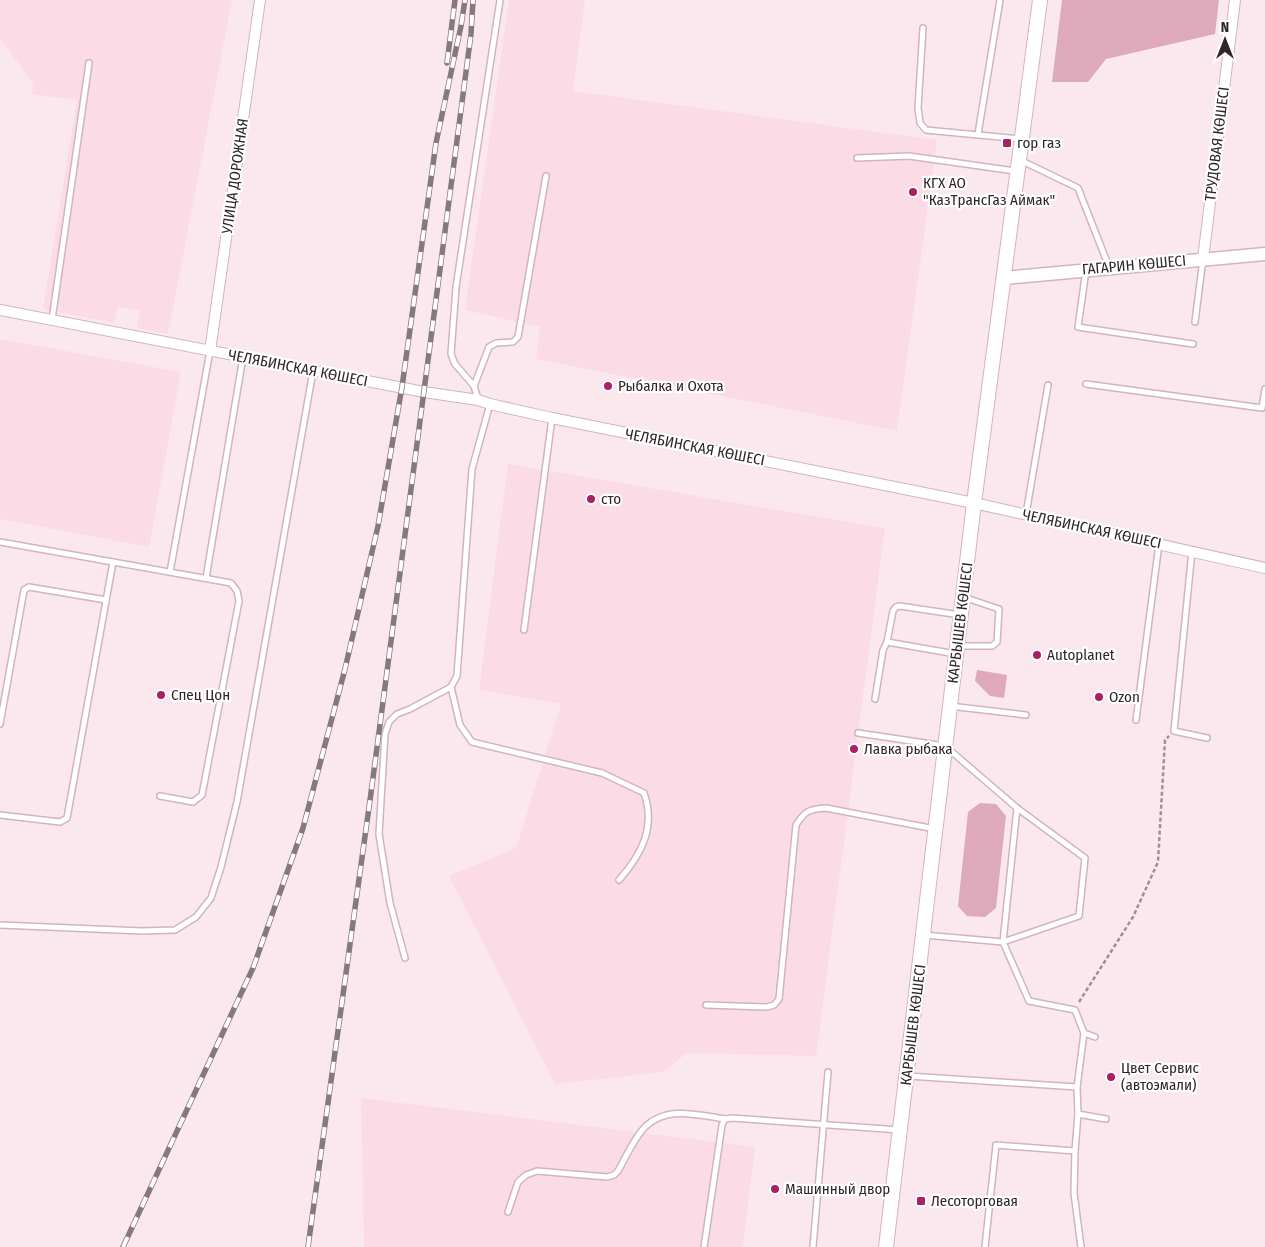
<svg xmlns="http://www.w3.org/2000/svg" width="1265" height="1247" font-family="'Fira Sans Condensed',sans-serif">
  <style>
    .built { fill: #fbdce6 }
    .green { fill: #dda9bb }
    .lines { fill: none; stroke-linecap: round; stroke-linejoin: round }
    .service-casing { stroke: #d2b4be; stroke-width: 8 }
    .minor-casing { stroke: #d2b4be; stroke-width: 12 }
    .tertiary-casing { stroke: #d2b4be; stroke-width: 15 }
    .secondary-casing { stroke: #d2b4be; stroke-width: 16 }
    .path { stroke: #9f8f94; stroke-width: 2.5; stroke-dasharray: 4 2.5; stroke-linecap: butt }
    .service { stroke: #fff; stroke-width: 5 }
    .minor { stroke: #fff; stroke-width: 10 }
    .tertiary { stroke: #fff; stroke-width: 12 }
    .secondary { stroke: #fff; stroke-width: 14 }
    .rail-casing { stroke: #86787c; stroke-width: 5.5 }
    .rail { stroke: #fff; stroke-width: 4; stroke-dasharray: 11; stroke-linecap: butt }
    .poi-dot { fill: #a92064; stroke: #fff; stroke-width: 2 }
    .labels { text-anchor: middle; dominant-baseline: central; stroke-width: 4.5; stroke-linejoin: round; paint-order: stroke }
    .poi-label { font-size: 15px; fill: #302528; stroke: #fff; text-anchor: start }
    .street-label { font-size: 15px; fill: #302528; stroke: #fff }
  </style>
  <rect width="100%" height="100%" fill="#fbe8ee"/>
  <g class="built">
    <path d="M0,0H232L168,334L137,328L140,311L118,307L114,323L43,309L77,100L32,94L33,84L0,38Z"/>
    <path d="M509,0H585L573,91L937,140L897,431L536,359L540,327L465,310Z"/>
    <path d="M0,339L181,372L149,547L0,519Z"/>
    <path d="M508,464L885,528L816,1056L687,1053L663,1072L555,1084L449,876L516,848L561,704L479,690Z"/>
    <path d="M361,1098L755,1147L743,1247H364Z"/>
  </g>
  <g class="green">
    <path d="M1062,0H1219L1215,34L1106,59L1088,82H1052Z"/>
    <path d="M977,670L1007,675L1004,698L990,696L975,681Z"/>
    <path d="M980,803L996,804L1006,816L996,908L985,917L967,916L958,906L968,812Z"/>
  </g>
  <g class="lines">
    <defs>
      <g id="service">
        <path d="M923,28L918,108L920,123L926,130L1020,139"/>
        <path d="M978,134L1000,0"/>
        <path d="M857,158L909,156L1015,171"/>
        <path d="M1020,160L1078,188L1109,267"/>
        <path d="M1086,270L1078,327L1193,344"/>
        <path d="M52,320L89,63"/>
        <path d="M1195,322L1203,259"/>
        <path d="M1086,384L1262,408L1265,389"/>
        <path d="M474,386L489,347L496,343L513,342L518,337L546,176"/>
        <path d="M478,399L474,386L455,364L451,354L456,287L500,0"/>
        <path d="M1026,514L1048,385"/>
        <path d="M0,542L231,583L237,591L239,601L202,795L193,802L160,796"/>
        <path d="M1192,551L1174,731L1207,738"/>
        <path d="M170,572L210,351"/>
        <path d="M206,578L243,357"/>
        <path d="M524,630L552,418"/>
        <path d="M887,642L956,654"/>
        <path d="M958,646H992L997,642L999,609L963,597"/>
        <path d="M451,687L460,725L472,742L602,773L644,793C656,827 642,854 619,880"/>
        <path d="M875,699L883,650L887,642L893,611L896,607L900,606L960,615"/>
        <path d="M950,706L1026,715"/>
        <path d="M1136,720L1159,544"/>
        <path d="M0,724L24,590L29,587L106,600"/>
        <path d="M858,733L945,746L1017,808L1085,858L1079,916L1003,942L924,935"/>
        <path d="M1017,808L1003,942L1029,1001L1075,1010L1084,1033"/>
        <path d="M0,815L60,822L67,818L113,562"/>
        <path d="M0,925L142,931L175,930L196,917L211,898L221,867L237,802L313,371"/>
        <path d="M405,958L390,903L379,834L385,734L389,722L397,714L410,709L451,687L457,676L472,469L490,404"/>
        <path d="M706,1005L767,1007L774,1005L779,999L796,825C805,811 809,809 826,808L935,829"/>
        <path d="M908,1076L1077,1087"/>
        <path d="M1078,1114L1106,1119"/>
        <path d="M1075,1151L1074,1193L1081,1247"/>
        <path d="M508,1212L518,1182L526,1175L537,1171L607,1177L614,1175L618,1171C626,1157 633,1140 644,1128C666,1105 698,1115 725,1119"/>
        <path d="M704,1247L722,1125L725,1119L732,1118L900,1130"/>
        <path d="M813,1247L828,1072"/>
        <path d="M985,1247L996,1145L1075,1151L1078,1114L1077,1087L1084,1033L1095,1037"/>
      </g>
      <g id="minor">
        <path d="M1203,259L1235,0"/>
        <path d="M0,310L424,392L478,400L490,404L552,418L974,503L1265,568"/>
        <path d="M210,351L260,0"/>
      </g>
      <path id="tertiary" d="M1004,278L1265,254"/>
      <path id="secondary" d="M886,1247L974,503L1040,0"/>
    </defs>
    <use href="#service" class="service-casing"/>
    <use href="#minor" class="minor-casing"/>
    <use href="#tertiary" class="tertiary-casing"/>
    <use href="#secondary" class="secondary-casing"/>
    <path class="path" d="M1079,1002L1133,917L1158,862L1165,740L1169,736"/>
    <use href="#service" class="service"/>
    <use href="#minor" class="minor"/>
    <use href="#tertiary" class="tertiary"/>
    <use href="#secondary" class="secondary"/>
    <defs>
      <g id="rail">
        <path d="M447,63L455,0"/>
        <path d="M123,1247L253,968L303,828L345,669L378,526L402,387L436,143L461,26L465,0"/>
        <path d="M308,1247L371,793L471,34L473,0"/>
      </g>
    </defs>
    <use href="#rail" class="rail-casing"/>
    <use href="#rail" class="rail"/>
  </g>
  <g class="poi-dot">
    <rect x="1002" y="138" width="10" height="10" rx="2.5"/>
    <circle cx="913" cy="192" r="5"/>
    <circle cx="608" cy="386" r="5"/>
    <circle cx="591" cy="499" r="5"/>
    <circle cx="1037" cy="655" r="5"/>
    <circle cx="161" cy="695" r="5"/>
    <circle cx="1099" cy="697" r="5"/>
    <circle cx="854" cy="749" r="5"/>
    <circle cx="1111" cy="1077" r="5"/>
    <circle cx="775" cy="1189" r="5"/>
    <rect x="916" y="1196" width="10" height="10" rx="2.5"/>
  </g>
  <g class="labels">
    <g class="poi-label">
      <text x="1017" y="143">гор газ</text>
      <text x="923" y="183">КГХ АО<tspan x="923" dy="17">"КазТрансГаз Аймак"</tspan></text>
      <text x="618" y="386">Рыбалка и Охота</text>
      <text x="601" y="499">сто</text>
      <text x="1047" y="655">Autoplanet</text>
      <text x="171" y="695">Спец Цон</text>
      <text x="1109" y="697">Ozon</text>
      <text x="864" y="749">Лавка рыбака</text>
      <text x="1121" y="1068">Цвет Сервис<tspan x="1121" dy="17">(автоэмали)</tspan></text>
      <text x="785" y="1189">Машинный двор</text>
      <text x="931" y="1201">Лесоторговая</text>
    </g>
    <g class="street-label">
      <text transform="translate(1217 144) rotate(-83)">ТРУДОВАЯ КӨШЕСІ</text>
      <text transform="translate(235 176) rotate(-82)">УЛИЦА ДОРОЖНАЯ</text>
      <text transform="translate(1134 265) rotate(-5)">ГАГАРИН КӨШЕСІ</text>
      <text transform="translate(298 368) rotate(11)">ЧЕЛЯБИНСКАЯ КӨШЕСІ</text>
      <text transform="translate(695 447) rotate(11)">ЧЕЛЯБИНСКАЯ КӨШЕСІ</text>
      <text transform="translate(1092 529) rotate(12)">ЧЕЛЯБИНСКАЯ КӨШЕСІ</text>
      <text transform="translate(960 623) rotate(-83)">КАРБЫШЕВ КӨШЕСІ</text>
      <text transform="translate(913 1025) rotate(-83)">КАРБЫШЕВ КӨШЕСІ</text>
    </g>
  </g>
  <g transform="translate(1225 40)" stroke="#ffffff" stroke-width="4" paint-order="stroke">
  <path d="M0-4L9 19L0 12L-9 19Z" fill="#302528"/>
  <text y="-8" font-size="14" font-weight="bold" text-anchor="middle" fill="#302528">N</text>
  </g>
</svg>
